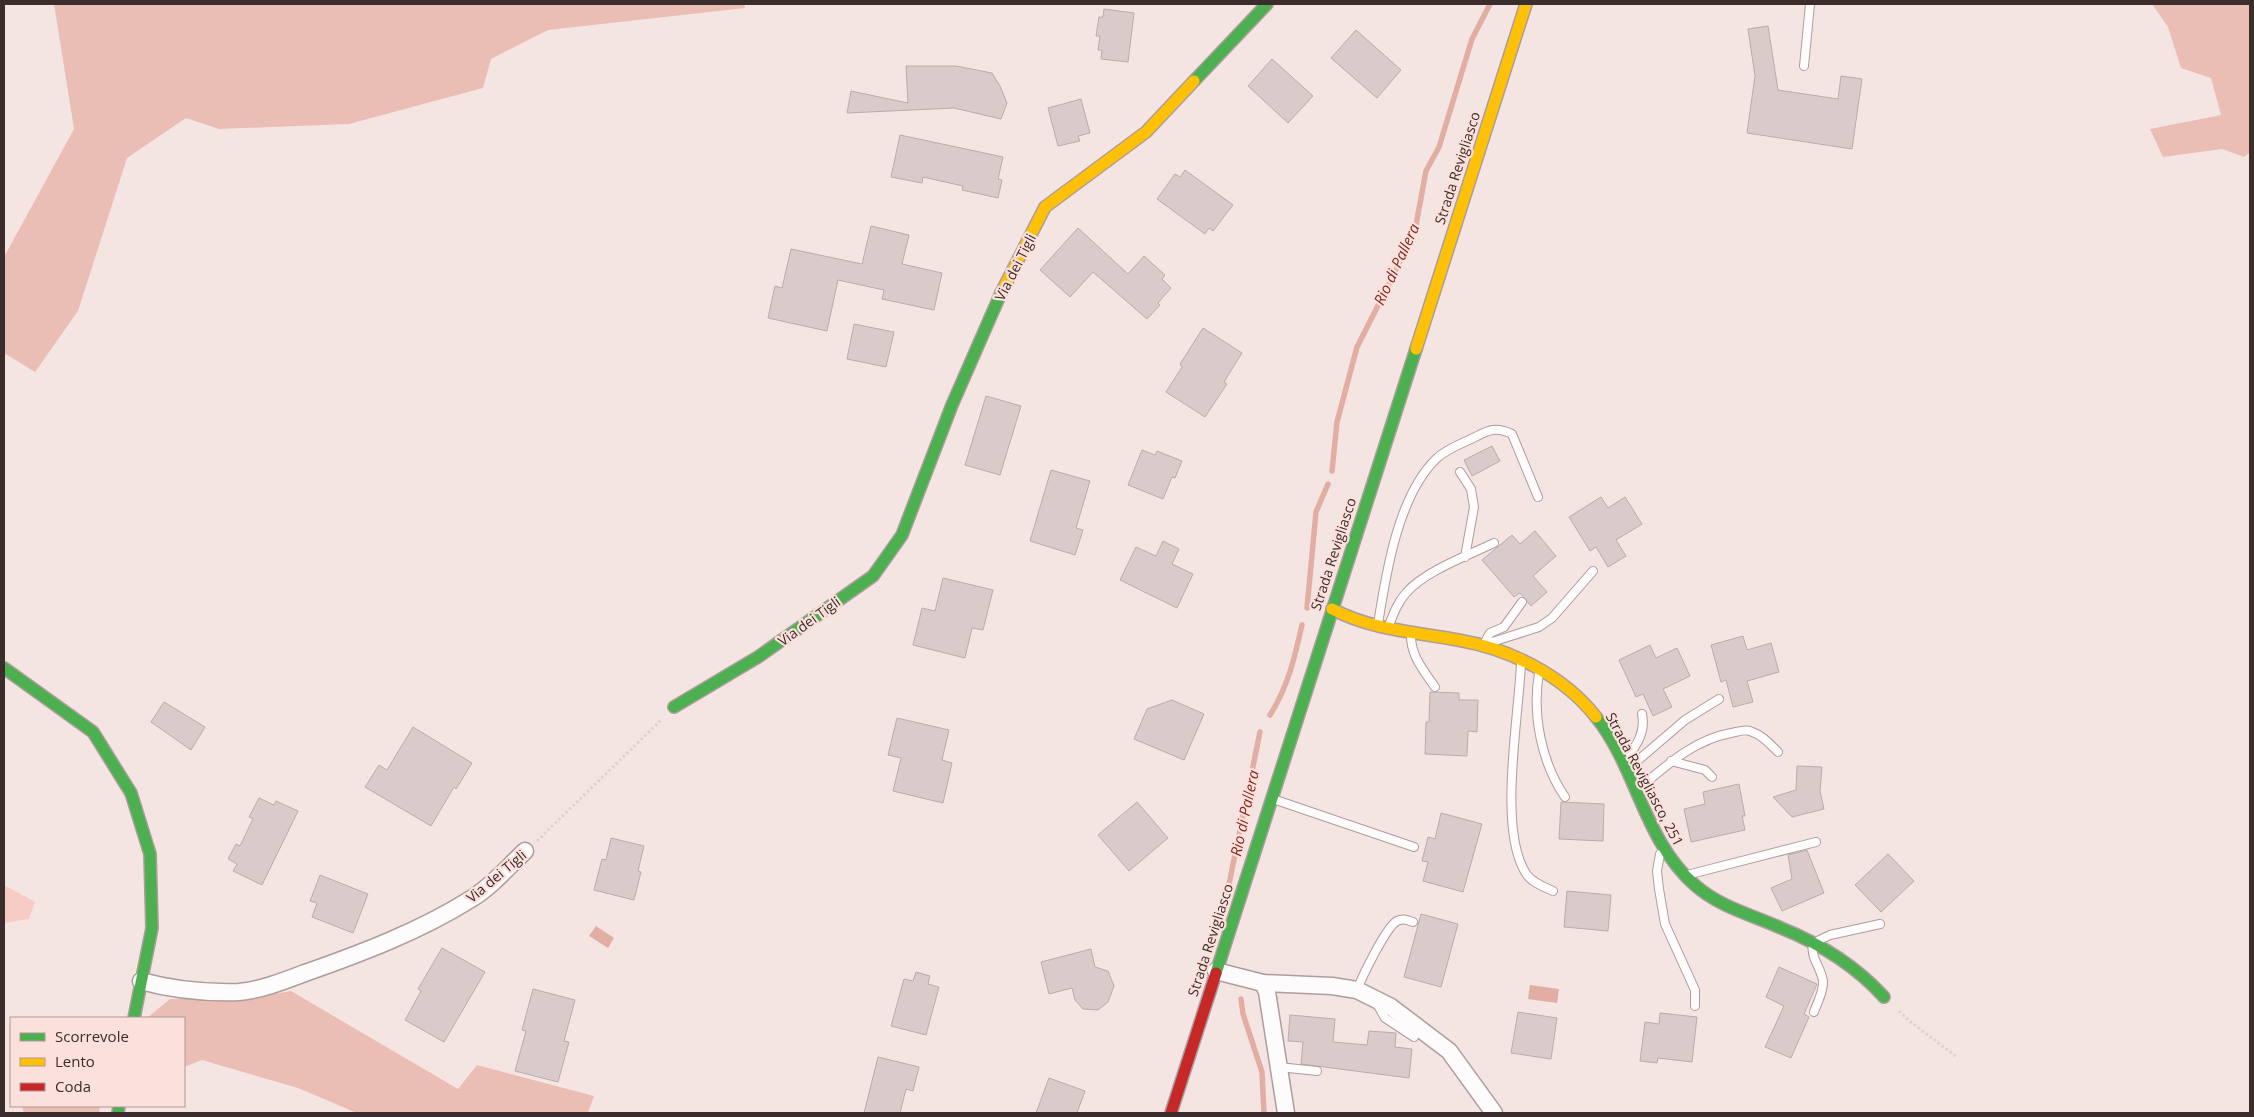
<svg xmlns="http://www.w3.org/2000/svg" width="2254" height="1117" font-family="'Open Sans',sans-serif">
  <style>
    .green { fill: #f7ccc4 }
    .forest { fill: #ebbeb5 }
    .water { fill: #e2aea3 }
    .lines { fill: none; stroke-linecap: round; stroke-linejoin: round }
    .stream { stroke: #e2aea3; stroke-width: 5.5 }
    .building { fill: #d8cbc9; stroke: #b9acaa }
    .lane-casing { stroke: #ab9e9c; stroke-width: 10 }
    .street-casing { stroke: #ab9e9c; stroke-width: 19 }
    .fast-casing { stroke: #ab9e9c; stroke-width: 14 }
    .slow-casing { stroke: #ab9e9c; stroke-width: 14 }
    .jam-casing { stroke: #ab9e9c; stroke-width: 14 }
    .path { stroke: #d9d4d3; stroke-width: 3; stroke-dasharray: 2.5 2.5; stroke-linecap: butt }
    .lane { stroke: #fdfbfb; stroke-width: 8 }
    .street { stroke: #fdfbfb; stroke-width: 16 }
    .fast { stroke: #4caf50; stroke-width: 11 }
    .slow { stroke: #ffc107; stroke-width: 11 }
    .jam { stroke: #c62828; stroke-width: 11 }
    .labels { text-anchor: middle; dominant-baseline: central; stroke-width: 4.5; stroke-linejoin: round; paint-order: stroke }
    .street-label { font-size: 14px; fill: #3b2d2b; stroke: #fce0db }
    .water-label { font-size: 15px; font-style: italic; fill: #7d2b1e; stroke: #fce0db }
  </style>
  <rect width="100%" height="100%" fill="#f4e5e3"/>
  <path class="green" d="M4,885L35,902L29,919L4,923Z"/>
  <g class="forest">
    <path d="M54,4H744L745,8L548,30L491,59L483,88L349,124L219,129L186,118L127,158L78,311L35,372L4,353V257L74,129Z"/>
    <path d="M2152,4H2250V152L2244,157L2222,149L2163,157L2150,129L2221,115L2211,78L2181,68L2168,27Z"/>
    <path d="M291,991L458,1089L477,1065L594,1096L588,1113H357L298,1088L202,1060L184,1067V1018H147L170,999H246Z"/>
    <path d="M22,1106H100L99,1113H24Z"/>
  </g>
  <g class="water">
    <path d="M596,926L614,938L608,948L589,936Z"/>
    <path d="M1530,985L1559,989L1557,1003L1528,999Z"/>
  </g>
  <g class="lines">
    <g class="stream">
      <path d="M1332,471L1337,422L1357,347L1395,272L1416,225L1426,171L1439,147L1472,39L1490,4"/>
      <path d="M1307,608L1316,512L1328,484"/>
      <path d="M1270,715C1288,687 1295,656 1302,625"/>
      <path d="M1227,894L1260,732"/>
      <path d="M1241,999L1243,1014L1262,1072L1264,1113"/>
    </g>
  </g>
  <g class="building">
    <path d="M1104,9L1134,13L1128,62L1101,59L1102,50H1098L1100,36H1096L1099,17H1103Z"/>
    <path d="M1768,26L1778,90L1838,99L1841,76L1862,79L1852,149L1747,133L1755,76L1748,29Z"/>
    <path d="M1356,30L1401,70L1377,98L1331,58Z"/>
    <path d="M1272,59L1313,96L1288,123L1248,86Z"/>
    <path d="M906,66H956L992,73L1000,86L1007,103L1001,119L954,108L847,113L851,91L908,103Z"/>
    <path d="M1081,99L1090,133L1078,136L1080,141L1058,146L1048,108Z"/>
    <path d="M900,135L1003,157L998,179L1002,180L998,198L962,190L963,186L923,177L922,183L891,177Z"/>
    <path d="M1185,170L1233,205L1213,231L1209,228L1205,234L1157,199L1175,174L1180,177Z"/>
    <path d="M871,226L909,235L902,264L942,273L934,310L882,299L884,290L838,280L827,331L768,318L775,286L782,288L791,249L862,264Z"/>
    <path d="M1078,228L1128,274L1144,256L1165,275L1162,279L1171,288L1158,303L1160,305L1147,319L1093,272L1070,297L1040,270Z"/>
    <path d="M854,324L894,332L886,367L847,359Z"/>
    <path d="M1203,328L1242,353L1224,382L1227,384L1205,417L1166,392L1182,367L1180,364Z"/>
    <path d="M986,396L1021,406L1000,475L965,465Z"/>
    <path d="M1492,446L1500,461L1472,476L1464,460Z"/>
    <path d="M1142,450L1155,455L1157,451L1182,461L1175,478L1172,477L1163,499L1128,485Z"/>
    <path d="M1051,470L1090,481L1076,528L1083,530L1075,555L1030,541Z"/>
    <path d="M1601,497L1608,508L1625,497L1642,524L1616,540L1626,556L1608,567L1596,547L1590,551L1569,517Z"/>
    <path d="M1535,531L1556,556L1533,576L1547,592L1531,606L1520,593L1514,597L1482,560L1512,535L1520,544Z"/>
    <path d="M1163,541L1179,549L1172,564L1193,574L1177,608L1120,580L1136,547L1156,556Z"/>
    <path d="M943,578L993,590L983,630L972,628L965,658L913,645L922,608L935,611Z"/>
    <path d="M1743,636L1747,650L1771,643L1779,672L1747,681L1753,702L1733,707L1726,680L1721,682L1711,645Z"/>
    <path d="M1650,645L1656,658L1677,648L1690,676L1663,689L1672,707L1653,716L1643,694L1636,697L1619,660Z"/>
    <path d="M1430,692L1459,693V700H1478L1477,732L1468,731L1467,756L1425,754L1426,722H1429Z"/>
    <path d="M1172,700L1204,714L1184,760L1134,739L1147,709Z"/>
    <path d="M164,702L205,727L191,750L151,722Z"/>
    <path d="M897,718L949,730L942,760L952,763L943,803L893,791L901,758L888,755Z"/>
    <path d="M413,727L472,763L456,789L454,787L431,826L365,787L379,765L387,770Z"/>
    <path d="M1797,766L1822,767L1820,791L1824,809L1792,817L1773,797L1796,790Z"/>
    <path d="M1739,784L1745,816H1742L1745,830L1691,842L1684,809L1705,804L1703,792Z"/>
    <path d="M259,798L274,805L276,801L298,811L262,885L233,871L237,864L228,859L236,844L240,846L253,819L249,817Z"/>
    <path d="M1137,802L1168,838L1129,871L1098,835Z"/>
    <path d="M1561,802L1604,804L1603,841L1559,839Z"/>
    <path d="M1441,813L1482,824L1463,892L1423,881L1428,862L1422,861L1428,837L1435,839Z"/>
    <path d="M611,838L644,846L638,871L641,872L634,900L594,890L602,859L606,860Z"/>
    <path d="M1807,850L1824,893L1782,911L1771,888L1792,879L1788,855Z"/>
    <path d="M1888,854L1914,881L1881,912L1855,885Z"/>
    <path d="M320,875L368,894L353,933L312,917L317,903L310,901Z"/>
    <path d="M1567,891L1611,895L1608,931L1564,927Z"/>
    <path d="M1421,914L1458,924L1441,987L1404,977Z"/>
    <path d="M442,948L485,972L444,1042L405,1020L421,991L418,989Z"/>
    <path d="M1091,949L1095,967L1108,971L1114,986L1108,1002L1098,1010L1083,1009L1075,1000L1072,988L1049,994L1041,962Z"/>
    <path d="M1779,967L1817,984L1804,1014L1809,1017L1791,1058L1765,1047L1784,1006L1766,997Z"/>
    <path d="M916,972L930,976L928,984L939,987L926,1035L891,1026L904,979L913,981Z"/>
    <path d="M533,989L575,1000L564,1041L569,1042L558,1082L515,1071L526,1031L522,1030Z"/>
    <path d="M1518,1012L1557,1018L1551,1059L1511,1053Z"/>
    <path d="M1660,1013L1697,1017L1692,1062L1658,1058L1657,1063L1640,1061L1645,1022L1659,1024Z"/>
    <path d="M1290,1015L1335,1019L1333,1042L1367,1045L1369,1031L1396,1033L1395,1047L1412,1049L1409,1078L1301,1064L1303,1042L1288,1041Z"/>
    <path d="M878,1057L919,1067L913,1091L906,1089L900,1113H864Z"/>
    <path d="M1049,1078L1085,1091L1077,1113H1036Z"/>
  </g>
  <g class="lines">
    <defs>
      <g id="lane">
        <path d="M1804,66L1810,4"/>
        <path d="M1460,472L1471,489L1474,507L1465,557"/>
        <path d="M1378,624C1386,573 1398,496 1436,459C1445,450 1458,445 1469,440C1486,432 1493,425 1512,434L1538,497"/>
        <path d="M1388,628C1393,615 1397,603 1406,593C1425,571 1467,556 1494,543"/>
        <path d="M1411,634C1410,655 1424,671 1435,687"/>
        <path d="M1492,642L1539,627L1552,618L1593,571"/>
        <path d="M1484,644L1490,633L1504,627L1522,602"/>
        <path d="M1521,663C1519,717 1497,832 1527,875C1533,883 1544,887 1553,891"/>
        <path d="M1539,673C1532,714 1541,762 1565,797"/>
        <path d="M1625,761C1636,746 1646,733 1642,714"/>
        <path d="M1671,761L1705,770L1712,777"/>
        <path d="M1629,768L1685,720L1719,699"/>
        <path d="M1637,790C1666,766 1693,740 1731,733C1737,732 1745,729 1750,731C1762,735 1769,743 1778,752"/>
        <path d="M1273,799L1414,847"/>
        <path d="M1660,854L1657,871L1659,889L1665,924L1695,990V1006"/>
        <path d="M1687,875L1816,842"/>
        <path d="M1357,990C1362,977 1386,927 1397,921C1403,918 1407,920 1413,922"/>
        <path d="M1376,1002L1385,1018L1414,1037"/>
        <path d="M1814,1012C1817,1003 1824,991 1823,981C1821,967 1810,958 1813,943L1830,935L1880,924"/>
        <path d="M1279,1067L1317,1071"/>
      </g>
      <g id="street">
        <path d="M1216,971L1263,983L1332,986L1357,990L1391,1007L1449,1051L1494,1113"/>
        <path d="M141,981C173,990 206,993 239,992C261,990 284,981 305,973C362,953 420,931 471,899C491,887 508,867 525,851"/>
        <path d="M1263,983L1267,992L1286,1113"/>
      </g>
      <g id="fast">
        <path d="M1194,81L1267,4"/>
        <path d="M4,668L93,732L131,793L150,854L152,928L134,1018"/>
        <path d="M674,707L758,657L873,576L902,535L952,405L1001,293"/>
        <path d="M1596,717C1638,770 1643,840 1696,886C1720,907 1752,915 1781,928C1821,944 1855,965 1884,997"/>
        <path d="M1216,973L1416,349"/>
        <path d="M118,1113L119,1106"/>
      </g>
      <g id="slow">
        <path d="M1001,293L1045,207L1146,132L1194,81"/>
        <path d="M1416,349L1526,4"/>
        <path d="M1332,609C1372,630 1415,632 1458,640C1510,649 1563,675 1596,717"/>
      </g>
      <path id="jam" d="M1171,1113L1216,973"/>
    </defs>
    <use href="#lane" class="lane-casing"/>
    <use href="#street" class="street-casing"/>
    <use href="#fast" class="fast-casing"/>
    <use href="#slow" class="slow-casing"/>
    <use href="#jam" class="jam-casing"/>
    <g class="path">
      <path d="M537,841L661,720"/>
      <path d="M1899,1011L1912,1023L1957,1057"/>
    </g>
    <use href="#lane" class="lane"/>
    <use href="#street" class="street"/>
    <use href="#fast" class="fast"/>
    <use href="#slow" class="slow"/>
    <use href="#jam" class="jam"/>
  </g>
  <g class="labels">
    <g class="street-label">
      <text transform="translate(1457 168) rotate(-72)">Strada Revigliasco</text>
      <text transform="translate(1015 267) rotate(-63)">Via dei Tigli</text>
      <text transform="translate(1333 554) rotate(-72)">Strada Revigliasco</text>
      <text transform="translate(809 621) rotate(-36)">Via dei Tigli</text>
      <text transform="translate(1645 779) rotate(62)">Strada Revigliasco, 251</text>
      <text transform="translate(496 876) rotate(-40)">Via dei Tigli</text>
      <text transform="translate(1210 940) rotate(-72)">Strada Revigliasco</text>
    </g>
    <g class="water-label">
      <text transform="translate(1396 264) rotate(-65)">Rio di Pallera</text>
      <text transform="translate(1244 813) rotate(-78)">Rio di Pallera</text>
    </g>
  </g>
  <rect width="2254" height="1117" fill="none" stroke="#3b2d2b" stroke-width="10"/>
  <rect x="10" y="1017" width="175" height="90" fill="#fce0db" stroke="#af9895"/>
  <rect x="20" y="1033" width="25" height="8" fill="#4caf50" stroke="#af9895"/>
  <text x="55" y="1042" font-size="15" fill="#3b2d2b">Scorrevole</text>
  <rect x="20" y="1058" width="25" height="8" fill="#ffc107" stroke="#af9895"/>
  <text x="55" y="1067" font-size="15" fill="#3b2d2b">Lento</text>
  <rect x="20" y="1083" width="25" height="8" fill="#c62828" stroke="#af9895"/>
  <text x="55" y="1092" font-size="15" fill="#3b2d2b">Coda</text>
</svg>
